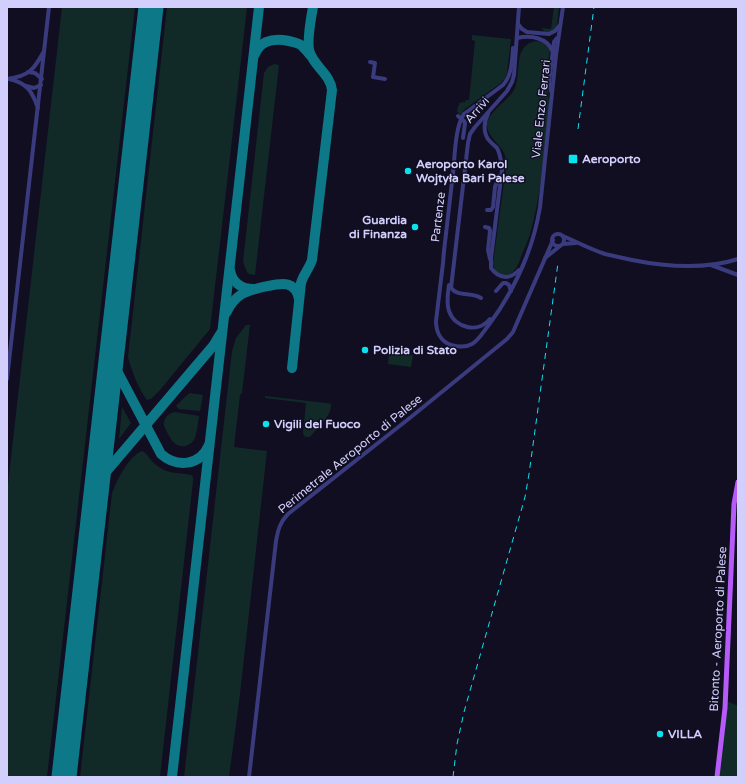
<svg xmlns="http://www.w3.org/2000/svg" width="745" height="784" font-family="'Varela Round',sans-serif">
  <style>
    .green { fill: #112a28 }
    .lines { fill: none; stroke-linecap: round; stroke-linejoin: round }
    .taxiway { stroke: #0c7888; stroke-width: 10 }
    .runway { stroke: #0c7888; stroke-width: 25 }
    .minor { stroke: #3a3b7e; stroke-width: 4 }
    .major { stroke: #b65af9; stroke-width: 5 }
    .rail { stroke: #09e3ef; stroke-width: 1; stroke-dasharray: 6 5; stroke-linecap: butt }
    .minor-bridge { stroke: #3a3b7e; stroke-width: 4 }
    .poi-dot { fill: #09e3ef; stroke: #100e20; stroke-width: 1.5 }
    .labels { text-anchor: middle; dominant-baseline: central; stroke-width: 3; stroke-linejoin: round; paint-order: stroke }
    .street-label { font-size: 12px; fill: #d2cffd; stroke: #100e20 }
    .poi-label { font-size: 12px; font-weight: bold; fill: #d2cffd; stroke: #100e20; text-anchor: start }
  </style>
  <rect width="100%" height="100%" fill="#100e20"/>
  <g class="green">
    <path d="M62,7H135L47,777H7V493Z"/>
    <path d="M167,7H247L230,157L210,329L160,390L151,399L147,400C138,388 132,372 128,357Z"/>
    <path d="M554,7H559L557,25L555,29L548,33L545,32L541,28L551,29Z"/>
    <path d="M472,35L511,39L507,73L505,78L501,83L465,109L460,115L457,111L458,106H459V103L465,102L466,100H469L475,41L472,40Z"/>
    <path d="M536,41C543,42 546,44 550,50L547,68L549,104V116C544,155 541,196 530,234C528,241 525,247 522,254C519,263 514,279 501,275C496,273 493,268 493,263L506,168C506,163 506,157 504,153C499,143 486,135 487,124C489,111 508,101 514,90C523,73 511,46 536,41Z"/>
    <path d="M274,64L279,65L255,275L249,274L247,272L243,262L264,73L268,67Z"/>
    <path d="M246,325H250L242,393L240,395L234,447L267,451L240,694L229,777H184L232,351L236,338Z"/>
    <path d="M389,352L413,355L411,367L388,364Z"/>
    <path d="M190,393L203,395L200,411L179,409L176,406L187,395Z"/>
    <path d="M265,396L326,403L331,404C332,416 317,428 310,437H307L304,436L303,433L306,403L265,398Z"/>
    <path d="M122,407L131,423L119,439Z"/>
    <path d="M175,412L199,416C198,423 197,432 195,438C193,442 190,445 185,446C173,448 169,435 164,426C163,419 168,413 175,412Z"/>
    <path d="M142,451C148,454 150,460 155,464C168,475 177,472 191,475L193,477V481L160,777H80L112,493C117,480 128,457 142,451Z"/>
    <path d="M725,700L738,706V777H719Z"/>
  </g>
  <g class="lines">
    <g class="taxiway">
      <path d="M255,54C260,41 271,39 283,40C290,41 296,42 301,45C304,48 307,51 310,55"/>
      <path d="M230,270C232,282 241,289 254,289"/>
      <path d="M226,313C230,305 235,298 242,294C249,290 256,289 263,287C278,284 295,278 299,299"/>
      <path d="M112,350V357L115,367L161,454C177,468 200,466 209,445"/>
      <path d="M292,368L301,283C303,275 309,269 312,260L332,90C330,74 315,67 310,53C306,44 311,18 313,7"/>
      <path d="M108,388C112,380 115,379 123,383"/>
      <path d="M100,452C102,461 107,464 115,461"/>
      <path d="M96,490L101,478L105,473L213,346L221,333"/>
      <path d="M172,777L259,7"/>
    </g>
    <path class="runway" d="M64,777L151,7"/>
    <g class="minor">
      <path d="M518,24L522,29L527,32L549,34L555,31L560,25"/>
      <path d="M517,38C530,35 547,37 553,52"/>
      <path d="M370,62L375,63L373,77L385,79"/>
      <path d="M28,72L35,73L42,79"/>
      <path d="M7,79C29,76 34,70 44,51"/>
      <path d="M9,79C27,83 32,91 38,108"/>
      <path d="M26,86L34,88L41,85"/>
      <path d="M551,91L549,82L554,42L557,38"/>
      <path d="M464,114L503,85C512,75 512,61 513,48"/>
      <path d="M488,114C484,121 483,132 488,139C490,142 494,145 497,148C501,155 501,162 502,170L491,258V268C499,279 510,280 519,270"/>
      <path d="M458,116L464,121L465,123L463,138"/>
      <path d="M453,173L444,251L443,263L436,321C436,331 440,341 451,345C458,347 465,348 472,344C479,340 483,332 488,326C514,291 533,250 540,207L556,55L563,7"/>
      <path d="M487,210H491L493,207L495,187L499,176"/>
      <path d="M485,227L489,228L490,231L488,250L490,259"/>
      <circle cx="558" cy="240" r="6"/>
      <path d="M563,236C577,242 590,249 605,254C614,256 623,258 632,260C667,267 704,270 738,259"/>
      <path d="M563,244L576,243"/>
      <path d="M545,258L560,246"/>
      <path d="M711,265L738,275"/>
      <path d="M449,285C448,293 446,303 449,311C455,328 478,334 490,319"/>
      <path d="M496,291L503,283H506L509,285L511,291"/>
      <path d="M481,298C471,292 458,297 451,288L468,143L470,134L475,127L507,91L512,82L514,75L519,7"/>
      <path d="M7,379L49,7"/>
      <path d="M249,777L276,541C278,530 280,522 288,514L411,417L507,339L513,332L553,240"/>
    </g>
    <path class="major" d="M717,777L725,708L734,504L738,482"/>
    <g class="rail">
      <path d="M578,129L594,7"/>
      <path d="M453,777L457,744L464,712L525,497L529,474L558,263"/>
    </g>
    <path class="minor-bridge" d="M453,173C455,156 455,126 464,114"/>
  </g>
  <g class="poi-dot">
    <rect x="568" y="154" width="10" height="10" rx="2"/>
    <circle cx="408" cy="171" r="4"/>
    <circle cx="415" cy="227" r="4"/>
    <circle cx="365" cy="350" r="4"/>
    <circle cx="266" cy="424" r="4"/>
    <circle cx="660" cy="734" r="4"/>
  </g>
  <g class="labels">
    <g class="street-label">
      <text transform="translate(541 109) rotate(-84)">Viale Enzo Ferrari</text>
      <text transform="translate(477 110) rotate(-49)">Arrivi</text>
      <text transform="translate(438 217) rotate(-83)">Partenze</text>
      <text transform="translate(350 454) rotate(-39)">Perimetrale Aeroporto di Palese</text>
      <text transform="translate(718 629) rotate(-87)">Bitonto - Aeroporto di Palese</text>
    </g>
    <g class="poi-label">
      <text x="582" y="159">Aeroporto</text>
      <text x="416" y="164">Aeroporto Karol<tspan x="416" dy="14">Wojtyła Bari Palese</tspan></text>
      <text x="407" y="220" text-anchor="end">Guardia<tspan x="407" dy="14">di Finanza</tspan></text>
      <text x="373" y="350">Polizia di Stato</text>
      <text x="274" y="424">Vigili del Fuoco</text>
      <text x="668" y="734">VILLA</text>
    </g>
  </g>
  <rect width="745" height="784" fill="none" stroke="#d2cffd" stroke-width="16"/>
</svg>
